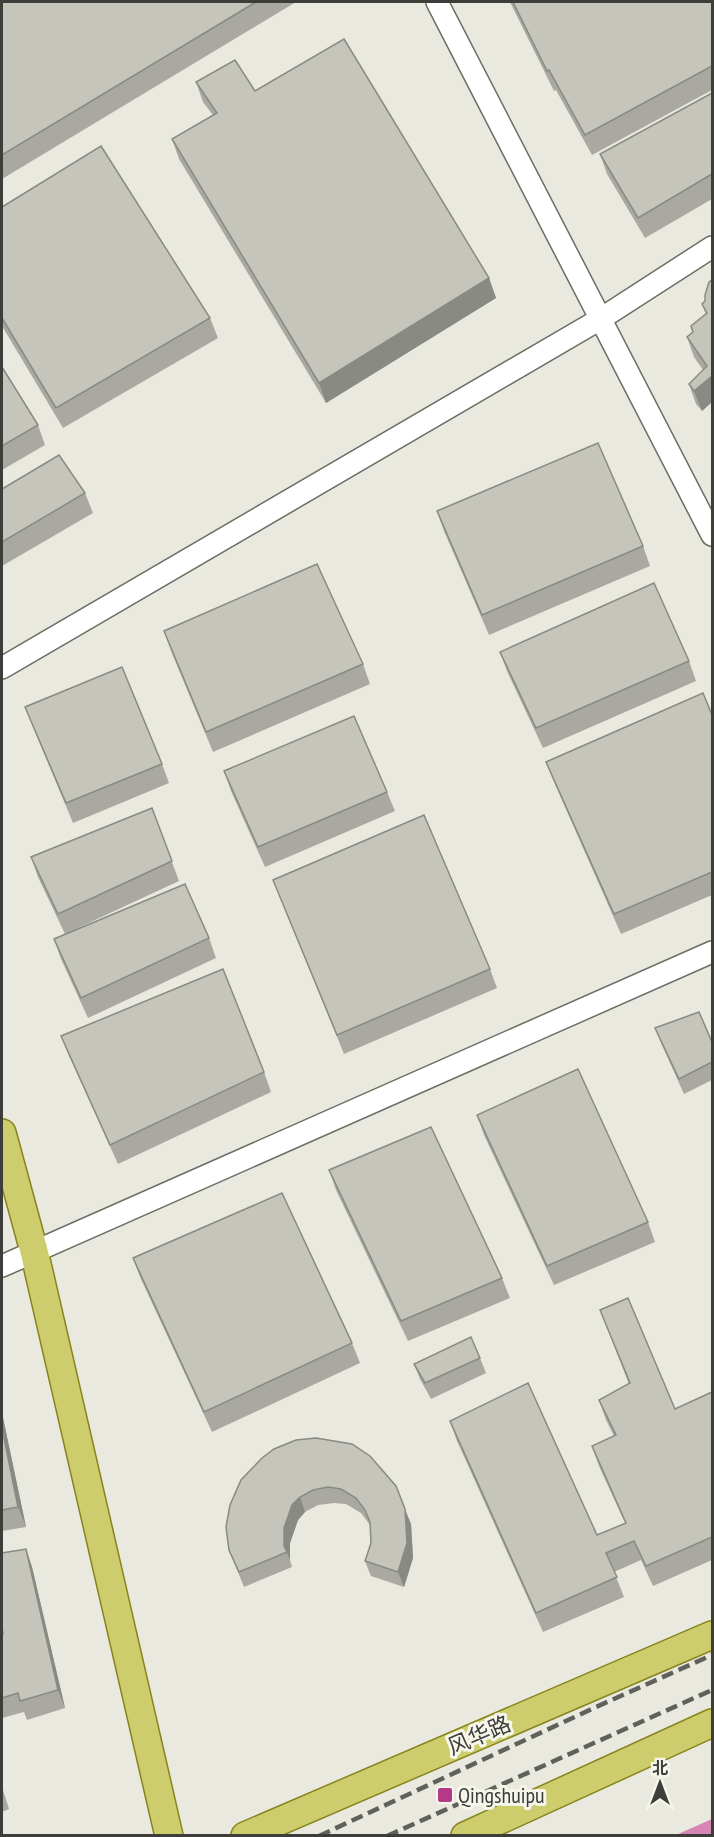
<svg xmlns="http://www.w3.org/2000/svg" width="714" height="1837" font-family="'PT Sans Narrow','Noto Sans SC',sans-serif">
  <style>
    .water { fill: #d685b4 }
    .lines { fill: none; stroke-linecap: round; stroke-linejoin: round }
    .minor-casing { stroke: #6c6d64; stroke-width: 24 }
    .major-casing { stroke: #86841d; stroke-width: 30 }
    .minor { stroke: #fff; stroke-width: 21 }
    .major { stroke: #cecd6e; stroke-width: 27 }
    .rail { stroke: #61615c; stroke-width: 4.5; stroke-dasharray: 12 6; stroke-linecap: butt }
    .wall { fill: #a9a9a2 }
    .shaded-wall { fill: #8a8a84 }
    .building { fill: #c5c5bc; stroke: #8a8a84; stroke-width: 1.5 }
    .poi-dot { fill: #b53989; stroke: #f6f6ec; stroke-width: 2 }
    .labels { text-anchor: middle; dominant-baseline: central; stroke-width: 6; stroke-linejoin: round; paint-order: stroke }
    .street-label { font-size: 22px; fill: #3d3d39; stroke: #f6f6ec }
    .poi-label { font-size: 22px; fill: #3d3d39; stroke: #f6f6ec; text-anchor: start }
  </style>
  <rect width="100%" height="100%" fill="#e9e9df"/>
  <path class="water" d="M712,1819V1835H676Z"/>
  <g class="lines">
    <defs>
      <g id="minor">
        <path d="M437,2L712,535"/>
        <path d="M2,668L602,318L712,247"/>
        <path d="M2,1266L712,952"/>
      </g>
      <g id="major">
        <path d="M2,1133L34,1251L169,1836"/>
        <path d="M245,1836L712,1635"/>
        <path d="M465,1836L712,1723"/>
      </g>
    </defs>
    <use href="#minor" class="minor-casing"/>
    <use href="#major" class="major-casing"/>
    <use href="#minor" class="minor"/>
    <use href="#major" class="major"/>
    <g class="rail">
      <path d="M319,1836L596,1707L712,1655"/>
      <path d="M387,1836L712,1690"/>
    </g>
  </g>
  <g class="wall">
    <path d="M2,2H296L2,179Z"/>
    <path d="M510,2H712V90L592,155L556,90L554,91Z"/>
    <path d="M196,82L255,91L489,278L496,298L326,403L179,159L172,139L213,115L203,102Z"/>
    <path d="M712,93V199L645,238L607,174L600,154Z"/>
    <path d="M2,207L210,318L218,338L63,428L2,326Z"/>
    <path d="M712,280V402L702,411L696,404L689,384L703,370L694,357L687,337L693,332L706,315L702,304L705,301Z"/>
    <path d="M2,367L38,425L45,445L2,470Z"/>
    <path d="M2,489L85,493L93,513L2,566Z"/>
    <path d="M437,511L643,546L650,566L489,635L444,531Z"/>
    <path d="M164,631L363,664L370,684L213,752L171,651Z"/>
    <path d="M500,652L689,661L696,681L543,748L507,671Z"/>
    <path d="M25,707L162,764L169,783L73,823L33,727Z"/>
    <path d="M712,715V895L621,934L554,782L546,762Z"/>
    <path d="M224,771L387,792L395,811L265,867L231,791Z"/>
    <path d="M152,808L179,881L65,934L38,877L31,857Z"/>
    <path d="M273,880L490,969L497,988L344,1054L281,900Z"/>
    <path d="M209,938L216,958L88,1018L61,959L54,939Z"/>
    <path d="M655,1028L712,1042V1080L684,1094L661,1043Z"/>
    <path d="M61,1036L264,1072L271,1092L118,1164L69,1056Z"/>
    <path d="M477,1115L648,1222L655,1242L554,1285L484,1135Z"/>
    <path d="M329,1170L502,1278L510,1298L408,1341L336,1190Z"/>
    <path d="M133,1258L352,1343L360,1363L212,1432L140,1277Z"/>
    <path d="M600,1310L675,1409L712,1392V1560L653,1586L641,1560L614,1572L624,1597L543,1632L457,1441L450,1421L597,1535L625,1523L599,1466L592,1446L614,1436L606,1420L599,1400L629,1384Z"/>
    <path d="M480,1358L486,1373L431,1399L420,1379L414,1364Z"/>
    <path d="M2,1413L26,1527L2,1531Z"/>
    <path d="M274,1449L411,1524L413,1558L404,1587L371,1576L365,1561L371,1543L370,1525L361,1513L346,1504L334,1503L318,1505L305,1512L298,1520L290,1543V1560L292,1567L244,1587L229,1550Z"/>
    <path d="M26,1549L32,1567L65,1708L27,1720L24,1712L2,1718V1634H3Z"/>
    <path d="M2,1787L9,1809L2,1812Z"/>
  </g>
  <g class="shaded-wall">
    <path d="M489,278L496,298L326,403L319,383Z"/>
    <path d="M712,376V402L702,411L694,391Z"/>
    <path d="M2,1413L26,1527L18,1507L2,1428Z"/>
    <path d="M300,1497L305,1512L298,1520L290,1543V1560L284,1546V1528L292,1505Z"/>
    <path d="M405,1509L411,1524L413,1558L404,1587L398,1572Z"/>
    <path d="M26,1549L32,1567L65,1708L58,1690Z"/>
  </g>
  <g class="building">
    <path d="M2,2H256L2,155Z"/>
    <path d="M513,2H712V66L585,135L549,70L547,71Z"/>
    <path d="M344,39L489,278L319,383L172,139L217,113L196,82L235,60L255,91Z"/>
    <path d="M712,93V174L638,218L600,154Z"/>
    <path d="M101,146L210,318L56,408L2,318V207Z"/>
    <path d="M712,280V376L694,391L689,384L707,366L687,337L693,332L691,326L707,313L702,304L705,301V295L709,282Z"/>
    <path d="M2,367L38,425L2,446Z"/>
    <path d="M598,443L643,546L482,615L437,511Z"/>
    <path d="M59,455L85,493L2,542V489Z"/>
    <path d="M317,564L363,664L206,732L164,631Z"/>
    <path d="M654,583L689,661L536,728L500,652Z"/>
    <path d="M122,667L162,764L66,803L25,707Z"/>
    <path d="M703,693L712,715V872L614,914L546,762Z"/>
    <path d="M354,716L387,792L258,847L224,771Z"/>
    <path d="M152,808L172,861L58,914L31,857Z"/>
    <path d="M424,815L490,969L337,1035L273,880Z"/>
    <path d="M185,884L209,938L81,998L54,939Z"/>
    <path d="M223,969L264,1072L110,1145L61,1036Z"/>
    <path d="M699,1012L712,1042V1062L679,1079L655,1028Z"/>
    <path d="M578,1069L648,1222L547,1266L477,1115Z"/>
    <path d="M431,1127L502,1278L401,1321L329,1170Z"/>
    <path d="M282,1193L352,1343L204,1412L133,1258Z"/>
    <path d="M628,1298L675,1409L712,1392V1537L646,1566L634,1541L606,1553L617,1577L536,1613L450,1421L528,1383L597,1535L626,1523L592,1446L616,1435L599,1400L630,1383L600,1310Z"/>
    <path d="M471,1337L480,1358L425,1383L414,1364Z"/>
    <path d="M2,1428L18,1507L2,1510Z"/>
    <path d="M316,1438L352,1444L370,1456L396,1486L405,1509L407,1543L398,1572L365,1561L371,1543L370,1522L365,1510L356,1498L341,1489L328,1487L313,1490L300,1497L292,1505L284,1528V1546L287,1552L239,1572L229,1550L226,1527L230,1505L241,1480L262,1458L274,1449L296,1440Z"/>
    <path d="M26,1549L58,1690L20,1701L18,1693L2,1698V1634H3L2,1627V1553Z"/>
  </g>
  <rect class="poi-dot" x="437" y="1787" width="16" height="16" rx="3"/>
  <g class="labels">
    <g class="street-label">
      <text transform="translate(479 1735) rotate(-23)">风华路</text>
    </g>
    <g class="poi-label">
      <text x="458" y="1795">Qingshuipu</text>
    </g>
  </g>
  <rect width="714" height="1837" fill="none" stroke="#3d3d39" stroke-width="6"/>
  <g transform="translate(660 1783)" stroke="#f6f6ec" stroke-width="4.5" paint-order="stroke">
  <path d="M0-4.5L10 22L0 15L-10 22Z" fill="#3d3d39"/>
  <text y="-9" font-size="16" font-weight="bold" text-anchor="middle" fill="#3d3d39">北</text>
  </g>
</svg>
